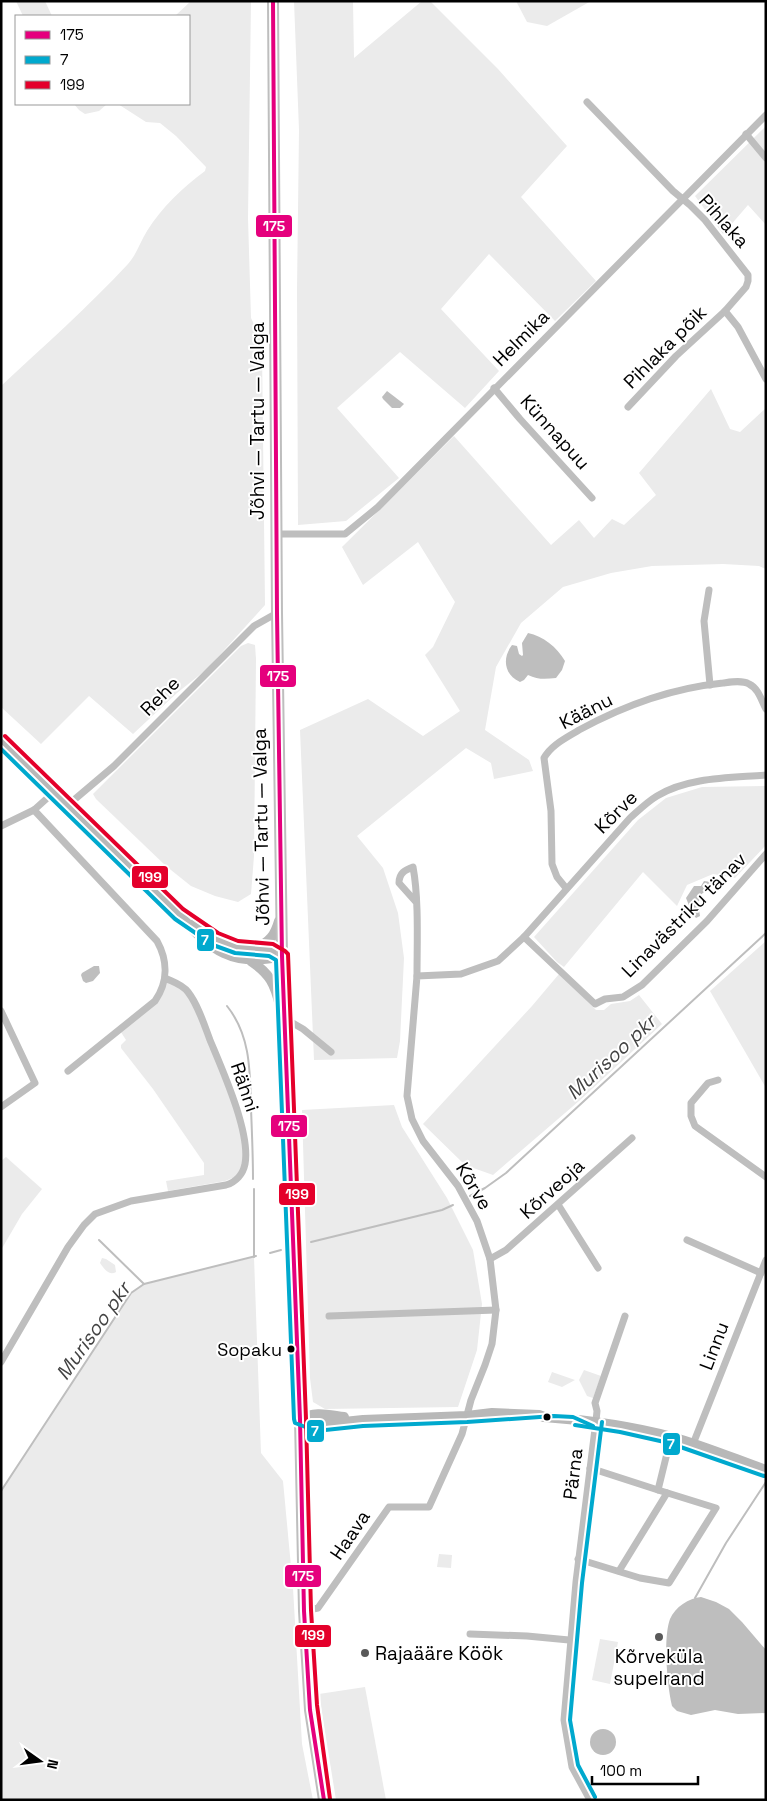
<svg xmlns="http://www.w3.org/2000/svg" width="767" height="1801" font-family="'Space Grotesk',sans-serif">
  <style>
    .green { fill: #ebebeb }
    .water { fill: #bebebe }
    .lines { fill: none; stroke-linecap: round; stroke-linejoin: round }
    .stream { stroke: #bebebe; stroke-width: 2 }
    .street { stroke: #bebebe; stroke-width: 7 }
    .secondary { stroke: #b8b8b8; stroke-width: 10 }
    .highway { stroke: #bebebe; stroke-width: 12 }
    .bus-1-casing { stroke: #fff; stroke-width: 8 }
    .bus-2-casing { stroke: #fff; stroke-width: 8 }
    .bus-3-casing { stroke: #fff; stroke-width: 8 }
    .bus-1 { stroke: #e5007d; stroke-width: 4 }
    .bus-2 { stroke: #00a9ce; stroke-width: 4 }
    .bus-3 { stroke: #e4002b; stroke-width: 4 }
    .bus-dot { fill: #000; stroke: #fff; stroke-width: 2 }
    .poi-dot { fill: #595959; stroke: #fff; stroke-width: 2 }
    .labels { text-anchor: middle; dominant-baseline: central; stroke-width: 4; stroke-linejoin: round; paint-order: stroke }
    .bus-label { font-size: 18px; fill: #000; stroke: #fff; text-anchor: end }
    .street-label { font-size: 19px; fill: #000; stroke: #fff }
    .poi-label { font-size: 19px; fill: #000; stroke: #fff; text-anchor: start }
    .water-label { font-size: 20px; font-style: italic; fill: #434343; stroke: #fff }
    .line-badge { stroke: #fff; stroke-width: 2 }
    .badge-label { font-size: 14px; text-anchor: middle; font-weight: bold; fill: #fff }
  </style>
  <rect width="100%" height="100%" fill="#fff"/>
  <g class="green">
    <path d="M16,1H45L52,16H23Z"/>
    <path d="M191,1H251L248,218L251,318L260,337L262,351L265,605L207,669L177,693L133,734L89,696L41,744L1,707V386C44,346 88,307 128,264C137,254 140,242 147,231C162,207 182,188 205,171L206,167L176,136L160,123L146,122L118,104H189V16H175Z"/>
    <path d="M294,1H353L354,58L422,1H430L498,69L567,146L521,197L596,281L555,321L489,254L441,309L499,371L465,408L400,352L337,408L399,478L346,521L298,525L297,290L299,130Z"/>
    <path d="M516,1H591L547,26L527,22Z"/>
    <path d="M74,104H107L99,111L85,114L79,110Z"/>
    <path d="M766,126V225L748,205L723,234L695,196Z"/>
    <path d="M711,389L730,429L740,432L766,408V569L759,566L723,564L652,566L611,573L563,587L521,623L496,667L485,730L529,760L533,771L494,779L491,763L466,748L357,836L383,868L398,913L404,958L400,1041L397,1058L314,1060L300,730L368,699L423,736L460,711L425,655L433,647L455,602L418,542L363,585L342,547L454,436L551,545L579,520L594,538L612,519L624,525L656,495L639,473Z"/>
    <path d="M248,643L255,645L256,659L254,856L251,894L238,902L215,896L191,886L166,866L96,799L93,794L241,646Z"/>
    <path d="M766,786V845L735,878L713,874L687,885L677,906L643,872L564,967L557,962L534,937L638,820L666,798L702,787Z"/>
    <path d="M766,941V1088L710,991Z"/>
    <path d="M559,974L596,1010H604L611,1004L630,1001L639,995L662,1024L579,1101L493,1175L465,1165L423,1124L532,1006Z"/>
    <path d="M165,978L188,992L237,1109L245,1163L235,1177L225,1181L168,1191L166,1181L204,1175V1163L153,1089L121,1048V1045L126,1040L119,1029L155,1001Z"/>
    <path d="M394,1105L402,1127L447,1198L473,1250L482,1304L477,1350L458,1407L325,1409L313,1402L310,1378L302,1110Z"/>
    <path d="M6,1157L42,1189L22,1214L1,1250V1161Z"/>
    <path d="M254,1257L261,1453L283,1481L293,1588L302,1744L313,1800H1V1491L131,1293L144,1284Z"/>
    <path d="M102,1258L106,1259L115,1265L116,1272C109,1276 104,1269 100,1263Z"/>
    <path d="M584,1370L601,1376L593,1398L587,1396L579,1380Z"/>
    <path d="M552,1372L575,1380L562,1387L548,1382Z"/>
    <path d="M439,1554L452,1555L451,1568L437,1567Z"/>
    <path d="M600,1639L618,1642L610,1684L592,1680Z"/>
    <path d="M365,1687L386,1800H336L319,1694Z"/>
  </g>
  <g class="water">
    <path d="M387,391L404,404L400,408H392L383,399L382,397Z"/>
    <path d="M528,633C543,636 557,647 565,661L562,670L556,678C546,679 538,680 528,675L524,680L520,682C504,675 502,658 512,645L517,646L519,654L522,656L523,655L522,643Z"/>
    <path d="M704,881L711,882C712,889 705,890 701,895L698,904L700,916L696,918L692,913L686,898L694,886H701Z"/>
    <path d="M94,966H99L100,973L93,981L86,983L83,981L81,975L82,973Z"/>
    <path d="M701,1597L716,1602L729,1609L742,1622L766,1650V1713L738,1714L715,1710L691,1715L677,1711L672,1706C667,1685 663,1638 670,1619C675,1607 689,1598 701,1597Z"/>
    <circle cx="603" cy="1742" r="13"/>
  </g>
  <g class="lines">
    <g class="stream">
      <path d="M227,1006C251,1036 250,1072 251,1109C252,1133 253,1156 253,1179"/>
      <path d="M254,1189V1257"/>
      <path d="M470,1196L485,1188L506,1173L766,933"/>
      <path d="M99,1240L144,1284"/>
      <path d="M311,1242L442,1210L453,1205"/>
      <path d="M270,1253L281,1250"/>
      <path d="M1,1491L131,1293L144,1284L256,1256"/>
      <path d="M695,1598L726,1543L766,1482"/>
    </g>
    <g class="street">
      <path d="M587,102L673,191L690,205L705,220L748,275V281L746,287L725,311L676,356L628,407"/>
      <path d="M746,134L766,158"/>
      <path d="M725,311L738,327L766,379"/>
      <path d="M494,388L520,419L592,498"/>
      <path d="M277,534H345L378,507L766,115"/>
      <path d="M709,590L704,621L710,685"/>
      <path d="M68,805L114,766L254,626L277,613"/>
      <path d="M34,810L157,941C168,961 168,982 155,1001L68,1071"/>
      <path d="M1,826L34,810L54,792"/>
      <path d="M566,888L557,877L552,864L551,811L544,758C551,745 566,738 579,730C623,706 673,688 723,683C731,682 742,680 749,684C759,689 761,700 766,709"/>
      <path d="M416,902L399,883C399,873 405,870 413,867C419,899 417,943 417,976"/>
      <path d="M524,937L595,1004L605,999L623,997L642,985L707,921L766,854"/>
      <path d="M1,1011L35,1083L1,1107"/>
      <path d="M284,1018L303,1029L331,1052"/>
      <path d="M718,1080L708,1083L691,1103V1116L695,1126L766,1177"/>
      <path d="M559,1206L598,1268"/>
      <path d="M687,1240L761,1273"/>
      <path d="M490,1259L506,1250L632,1138"/>
      <path d="M329,1316L496,1310"/>
      <path d="M1,1362L68,1247L84,1225L95,1214L131,1201L226,1185C236,1182 243,1174 245,1164C251,1133 222,1069 210,1040C204,1024 198,1005 188,992C182,984 173,982 165,978"/>
      <path d="M693,1444L766,1260"/>
      <path d="M590,1468L658,1490"/>
      <path d="M578,1559L640,1578L669,1583L716,1508L658,1490L671,1437"/>
      <path d="M619,1571L667,1493"/>
      <path d="M304,1611L318,1608L389,1507H429L462,1434L471,1400L485,1365L492,1344L496,1310L490,1259L477,1221L458,1186L423,1141L412,1119L407,1096L417,976L461,974L498,961L524,937L630,818C639,810 647,802 657,796C688,777 730,778 766,775"/>
      <path d="M470,1634L527,1636L569,1640"/>
      <path d="M590,1800L572,1767L564,1720L576,1582L596,1421L597,1411L595,1403L625,1316"/>
    </g>
    <g class="secondary">
      <path d="M1,740L179,914C209,950 234,968 282,956"/>
      <path d="M194,924C208,934 220,942 236,946C253,950 266,948 282,956"/>
      <path d="M256,948C270,942 275,935 279,921"/>
      <path d="M251,961C270,974 275,984 280,1006"/>
      <path d="M300,1419L316,1425L363,1420L467,1416L492,1413L539,1415L544,1417C587,1420 630,1426 672,1437C704,1446 735,1459 766,1470"/>
      <path d="M300,1419C315,1411 328,1415 344,1417"/>
    </g>
    <path class="highway" d="M273,1L277,613L282,956L300,1419L304,1611L310,1710L324,1800"/>
    <defs>
      <path id="bus-1" d="M273,1L277,613L282,956L300,1419L304,1611L310,1710L324,1800"/>
      <g id="bus-2">
        <path d="M1,749L175,919L213,945L235,953L269,956L276,960L294,1419L295,1423L316,1431L363,1426L467,1422L554,1416L573,1417L593,1426"/>
        <path d="M575,1425L620,1432L669,1443L764,1476"/>
        <path d="M595,1797L578,1765L570,1720L582,1583L602,1422"/>
      </g>
      <path id="bus-3" d="M5,736L183,909L218,933L238,941L273,944L285,951L288,954L306,1419L311,1610L317,1705L330,1799"/>
    </defs>
    <use href="#bus-1" class="bus-1-casing"/>
    <use href="#bus-2" class="bus-2-casing"/>
    <use href="#bus-3" class="bus-3-casing"/>
    <use href="#bus-1" class="bus-1"/>
    <use href="#bus-2" class="bus-2"/>
    <use href="#bus-3" class="bus-3"/>
  </g>
  <g class="bus-dot">
    <circle cx="291" cy="1349" r="4.5"/>
    <circle cx="547" cy="1417" r="4.5"/>
  </g>
  <g class="poi-dot">
    <circle cx="659" cy="1637" r="5"/>
    <circle cx="365" cy="1653" r="5"/>
  </g>
  <g class="labels">
    <g class="bus-label">
      <text x="282" y="1349">Sopaku</text>
    </g>
    <g class="street-label">
      <text transform="translate(724 221) rotate(48)">Pihlaka</text>
      <text transform="translate(521 338) rotate(-45)">Helmika</text>
      <text transform="translate(665 347) rotate(-45)">Pihlaka põik</text>
      <text transform="translate(257 421) rotate(-90)">Jõhvi — Tartu — Valga</text>
      <text transform="translate(555 432) rotate(48)">Künnapuu</text>
      <text transform="translate(160 696) rotate(-45)">Rehe</text>
      <text transform="translate(586 711) rotate(-27)">Käänu</text>
      <text transform="translate(616 812) rotate(-45)">Kõrve</text>
      <text transform="translate(261 827) rotate(-91)">Jõhvi — Tartu — Valga</text>
      <text transform="translate(684 915) rotate(-45)">Linavästriku tänav</text>
      <text transform="translate(245 1087) rotate(71)">Rähni</text>
      <text transform="translate(474 1186) rotate(59)">Kõrve</text>
      <text transform="translate(552 1189) rotate(-42)">Kõrveoja</text>
      <text transform="translate(714 1346) rotate(-69)">Linnu</text>
      <text transform="translate(573 1474) rotate(-83)">Pärna</text>
      <text transform="translate(350 1535) rotate(-56)">Haava</text>
    </g>
    <g class="poi-label">
      <text x="375" y="1653">Rajaääre Köök</text>
      <text x="659" y="1656" text-anchor="middle">Kõrveküla<tspan x="659" dy="22">supelrand</tspan></text>
    </g>
    <g class="water-label">
      <text transform="translate(611 1057) rotate(-43)">Murisoo pkr</text>
      <text transform="translate(93 1331) rotate(-55)">Murisoo pkr</text>
    </g>
  </g>
  <g class="line-badge">
    <rect x="255" y="214" width="38" height="24" rx="5" fill="#e5007d"/>
    <rect x="259" y="664" width="38" height="24" rx="5" fill="#e5007d"/>
    <rect x="131" y="865" width="38" height="24" rx="5" fill="#e4002b"/>
    <rect x="196" y="928" width="19" height="24" rx="5" fill="#00a9ce"/>
    <rect x="270" y="1114" width="38" height="24" rx="5" fill="#e5007d"/>
    <rect x="278" y="1182" width="38" height="24" rx="5" fill="#e4002b"/>
    <rect x="306" y="1419" width="19" height="24" rx="5" fill="#00a9ce"/>
    <rect x="662" y="1432" width="19" height="24" rx="5" fill="#00a9ce"/>
    <rect x="284" y="1564" width="38" height="24" rx="5" fill="#e5007d"/>
    <rect x="294" y="1624" width="38" height="24" rx="5" fill="#e4002b"/>
  </g>
  <g class="badge-label">
    <text x="274" y="231">175</text>
    <text x="278" y="681">175</text>
    <text x="150" y="882">199</text>
    <text x="205" y="945">7</text>
    <text x="289" y="1131">175</text>
    <text x="297" y="1199">199</text>
    <text x="315" y="1436">7</text>
    <text x="671" y="1449">7</text>
    <text x="303" y="1581">175</text>
    <text x="313" y="1640">199</text>
  </g>
  <rect width="767" height="1801" fill="none" stroke="#000000" stroke-width="5"/>
  <rect x="15" y="15" width="175" height="90" fill="#ffffff" stroke="#999999"/>
  <rect x="25" y="31" width="25" height="8" fill="#e5007d" stroke="#999999"/>
  <text x="60" y="40" font-size="15" fill="#000000">175</text>
  <rect x="25" y="56" width="25" height="8" fill="#00a9ce" stroke="#999999"/>
  <text x="60" y="65" font-size="15" fill="#000000">7</text>
  <rect x="25" y="81" width="25" height="8" fill="#e4002b" stroke="#999999"/>
  <text x="60" y="90" font-size="15" fill="#000000">199</text>
  <g transform="translate(40 1761) rotate(104)" stroke="#ffffff" stroke-width="4" paint-order="stroke">
  <path d="M0-4L9 19L0 12L-9 19Z" fill="#000000"/>
  <text y="-8" font-size="14" font-weight="bold" text-anchor="middle" fill="#000000">N</text>
  </g>
  <path d="M592 1776v8h106v-8" fill="none" stroke="#000000" stroke-width="2.5"/>
  <text x="600" y="1776" font-size="15" fill="#000000" stroke="#ffffff" stroke-width="4" paint-order="stroke">100 m</text>
</svg>
